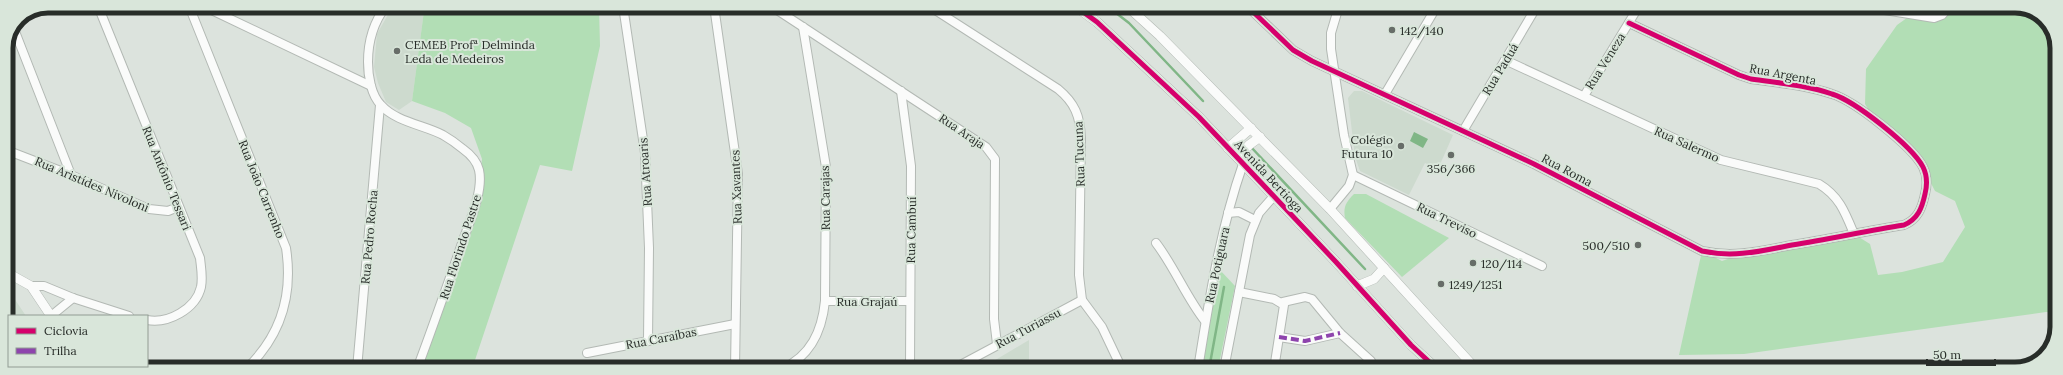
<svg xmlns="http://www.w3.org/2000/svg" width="2063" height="375" font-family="Lora,serif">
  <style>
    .built { fill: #cddace }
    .green { fill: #b2deb5 }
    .water { fill: #80b686 }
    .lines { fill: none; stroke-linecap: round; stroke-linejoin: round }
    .stream { stroke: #80b686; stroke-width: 2.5 }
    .minor-casing { stroke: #b3b9b4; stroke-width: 10 }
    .tertiary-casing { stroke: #b3b9b4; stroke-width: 10 }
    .minor { stroke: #fafbfa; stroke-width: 8 }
    .tertiary { stroke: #fafbfa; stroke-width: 9 }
    .quiet { stroke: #8e44ad; stroke-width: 4; stroke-dasharray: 8 4; stroke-linecap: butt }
    .cycleway-casing { stroke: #d9e6da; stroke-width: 8 }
    .cycleway { stroke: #d6006c; stroke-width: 5 }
    .poi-dot { fill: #676d68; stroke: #d9e6da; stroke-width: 1.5 }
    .labels { text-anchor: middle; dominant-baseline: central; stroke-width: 4; stroke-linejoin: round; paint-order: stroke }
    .poi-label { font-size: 12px; fill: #282d29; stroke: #d9e6da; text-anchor: start }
    .street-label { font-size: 12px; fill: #282d29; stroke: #d9e6da }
    .rim { fill: none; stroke: #282d29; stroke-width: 5 }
  </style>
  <rect width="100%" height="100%" fill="#dce3dd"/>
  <g class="built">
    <path d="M390,11H424L412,101L399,110L386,102L378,83L374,67L377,34Z"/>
    <path d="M1354,91H1362L1453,135L1438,169L1425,163L1409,195L1360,171L1355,157L1348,98Z"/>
    <path d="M6,290L10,292L26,316H9V338L6,332Z"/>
    <path d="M1029,340V369H979L992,362Z"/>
  </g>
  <g class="green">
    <path d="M490,6H599L600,46L572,171L540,165L472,369H416L480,179L482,159L471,128L445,113L412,101L424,11H478Z"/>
    <path d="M1950,6H2021L2045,18L2057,43V313L2046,312L1744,354L1679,355L1702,251L1722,261L1739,255L1854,234L1870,244L1878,275L1902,272L1943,262L1965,227L1955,201L1935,191L1923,168L1876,122L1865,104L1866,69L1897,25L1911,15H1942Z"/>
    <path d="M1354,194H1366L1449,238L1402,277L1345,218C1343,207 1346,202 1354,194Z"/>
    <path d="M1219,269L1235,286L1218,369H1201Z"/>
  </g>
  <path class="water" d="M1414,132L1428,139L1423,148L1410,141Z"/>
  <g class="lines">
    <g class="stream">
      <path d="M1107,6L1129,23L1203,101"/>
      <path d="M1251,147L1365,269"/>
      <path d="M1256,169L1261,158"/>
      <path d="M1209,369L1224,287"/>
    </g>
    <defs>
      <g id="minor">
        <path d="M98,6L200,258C201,268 203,277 201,287C196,309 168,324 147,320"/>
        <path d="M189,6L286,248C293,294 281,336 246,369"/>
        <path d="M203,6L371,86"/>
        <path d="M386,6C373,23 368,41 368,62C368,76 371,95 381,105C396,122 424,125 443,135C450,139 457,144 463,149C470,154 477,162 479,170C484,193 467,227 460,249C446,289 432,329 417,369"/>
        <path d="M623,6L645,153L649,248L648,340"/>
        <path d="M714,6L738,174L735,369"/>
        <path d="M771,6L986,147L995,159L994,319L997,344"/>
        <path d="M929,6L1058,89C1075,103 1080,116 1081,138L1079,275L1082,300L1102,327L1122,369"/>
        <path d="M1247,6L1293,50L1312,61L1534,164L1702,251C1734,258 1761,251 1792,245C1830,239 1866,231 1904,225C1918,219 1922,208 1925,194C1927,186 1927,175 1923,167C1912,146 1855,101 1832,94C1807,85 1778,83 1751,79L1739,75L1629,23"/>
        <path d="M1860,6L1934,18L1942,15L1950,6"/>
        <path d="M14,29L71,175"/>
        <path d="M1505,60L1721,160L1819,184C1839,196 1845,212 1854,234"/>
        <path d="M901,91L911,166L910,369"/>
        <path d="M1385,94L1437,6"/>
        <path d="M1584,96L1639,6"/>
        <path d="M1463,131L1537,6"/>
        <path d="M6,150L71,175L149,209L168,211L178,207"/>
        <path d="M1353,175L1542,266"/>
        <path d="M1330,209L1349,186L1353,175L1344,135L1331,49V33L1339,6"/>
        <path d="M1228,213L1239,212L1255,220"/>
        <path d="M1156,243C1175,268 1186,297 1205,321"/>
        <path d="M31,286H44L73,298L129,316"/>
        <path d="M1239,292L1274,299L1284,305L1274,369"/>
        <path d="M825,301H910"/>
        <path d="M1283,302L1305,297L1312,299L1340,333L1371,361L1372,365L1370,369"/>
        <path d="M51,316L73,298"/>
        <path d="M1279,337L1305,341L1340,333"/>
        <path d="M587,353L735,324"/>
        <path d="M357,369L380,105"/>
        <path d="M782,369C811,356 822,331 825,301L826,167L803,27"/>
        <path d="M953,369L1082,300"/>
        <path d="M1198,369C1209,300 1220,230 1243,164"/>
        <path d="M1224,369L1250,235L1259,213L1274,196"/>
      </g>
      <g id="tertiary">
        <path d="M1075,6L1097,22L1199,117L1336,262L1411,345L1437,369"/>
        <path d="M1127,6L1160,36L1330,209L1476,369"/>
        <path d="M1228,148L1251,128"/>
        <path d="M1238,158L1249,145L1260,137"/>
        <path d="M6,272L31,286L51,316"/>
        <path d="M1357,286L1374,279L1384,268"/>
        <path d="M82,366L84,369"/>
      </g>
    </defs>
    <use href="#minor" class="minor-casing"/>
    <use href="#tertiary" class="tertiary-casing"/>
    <use href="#minor" class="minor"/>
    <use href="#tertiary" class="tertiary"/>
    <path class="quiet" d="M1279,337L1305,341L1340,333"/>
    <defs>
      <g id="cycleway">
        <path d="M1075,6L1097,22L1199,117L1336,262L1411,345L1437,369"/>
        <path d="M1247,6L1293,50L1312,61L1534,164L1702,251C1734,258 1761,251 1792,245C1830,239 1866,231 1904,225C1918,219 1922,208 1925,194C1927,186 1927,175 1923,167C1912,146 1855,101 1832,94C1807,85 1778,83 1751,79L1739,75L1629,23"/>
      </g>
    </defs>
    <use href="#cycleway" class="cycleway-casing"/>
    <use href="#cycleway" class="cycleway"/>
  </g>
  <g class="poi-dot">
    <circle cx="1392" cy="30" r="4"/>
    <circle cx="397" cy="51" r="4"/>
    <circle cx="1401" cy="146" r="4"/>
    <circle cx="1451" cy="155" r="4"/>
    <circle cx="1638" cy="245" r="4"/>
    <circle cx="1473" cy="263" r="4"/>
    <circle cx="1441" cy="284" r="4"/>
  </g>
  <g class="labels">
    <g class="poi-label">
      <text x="1400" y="30">142/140</text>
      <text x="405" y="44">CEMEB Profª Delminda<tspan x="405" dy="14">Leda de Medeiros</tspan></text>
      <text x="1393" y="139" text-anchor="end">Colégio<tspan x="1393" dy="14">Futura 10</tspan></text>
      <text x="1451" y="168" text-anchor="middle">356/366</text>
      <text x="1630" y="245" text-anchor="end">500/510</text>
      <text x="1481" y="263">120/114</text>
      <text x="1449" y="284">1249/1251</text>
    </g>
    <g class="street-label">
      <text transform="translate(1605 61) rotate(-58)">Rua Veneza</text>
      <text transform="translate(1500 69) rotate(-59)">Rua Paduá</text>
      <text transform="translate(1783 74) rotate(11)">Rua Argenta</text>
      <text transform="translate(962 131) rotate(34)">Rua Araja</text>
      <text transform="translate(1687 144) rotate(24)">Rua Salermo</text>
      <text transform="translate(1079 154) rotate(-92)">Rua Tucuna</text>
      <text transform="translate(1567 170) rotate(28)">Rua Roma</text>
      <text transform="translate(645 172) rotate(-94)">Rua Atroaris</text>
      <text transform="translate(1269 176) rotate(47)">Avenida Bertioga</text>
      <text transform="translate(167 178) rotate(68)">Rua Antônio Tessari</text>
      <text transform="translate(92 184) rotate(23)">Rua Aristídes Nivoloni</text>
      <text transform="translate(736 187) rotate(-92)">Rua Xavantes</text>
      <text transform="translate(262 189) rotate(68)">Rua João Carrenho</text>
      <text transform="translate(825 198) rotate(-91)">Rua Carajas</text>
      <text transform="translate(1447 220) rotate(26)">Rua Treviso</text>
      <text transform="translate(911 230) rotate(-89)">Rua Cambuí</text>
      <text transform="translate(369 237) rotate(-85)">Rua Pedro Rocha</text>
      <text transform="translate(460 247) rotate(-72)">Rua Florindo Pastre</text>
      <text transform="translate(1217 265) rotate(-78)">Rua Potiguara</text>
      <text x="867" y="301">Rua Grajaú</text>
      <text transform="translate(1028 328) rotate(-28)">Rua Turiassu</text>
      <text transform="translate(661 338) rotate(-11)">Rua Caraíbas</text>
    </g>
  </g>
  <path d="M0 0H2063V375H0ZM48 13H2015A35 35 0 0 1 2050 48V327A35 35 0 0 1 2015 362H48A35 35 0 0 1 13 327V48A35 35 0 0 1 48 13Z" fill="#d9e6da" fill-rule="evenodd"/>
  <path class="rim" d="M48 13H2015A35 35 0 0 1 2050 48V327A35 35 0 0 1 2015 362H48A35 35 0 0 1 13 327V48A35 35 0 0 1 48 13Z"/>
  <rect x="8" y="315" width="140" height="52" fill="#d9e6da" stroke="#929c93"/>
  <rect x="16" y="328" width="20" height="6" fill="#d6006c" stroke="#929c93"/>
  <text x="44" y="335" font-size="12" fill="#282d29">Ciclovia</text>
  <rect x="16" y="348" width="20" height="6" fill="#8e44ad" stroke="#929c93"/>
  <text x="44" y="355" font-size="12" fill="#282d29">Trilha</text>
  <path d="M1927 359v6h68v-6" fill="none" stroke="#282d29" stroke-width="2"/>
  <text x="1933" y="359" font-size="12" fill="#282d29" stroke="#d9e6da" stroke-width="3" paint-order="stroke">50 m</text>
</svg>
